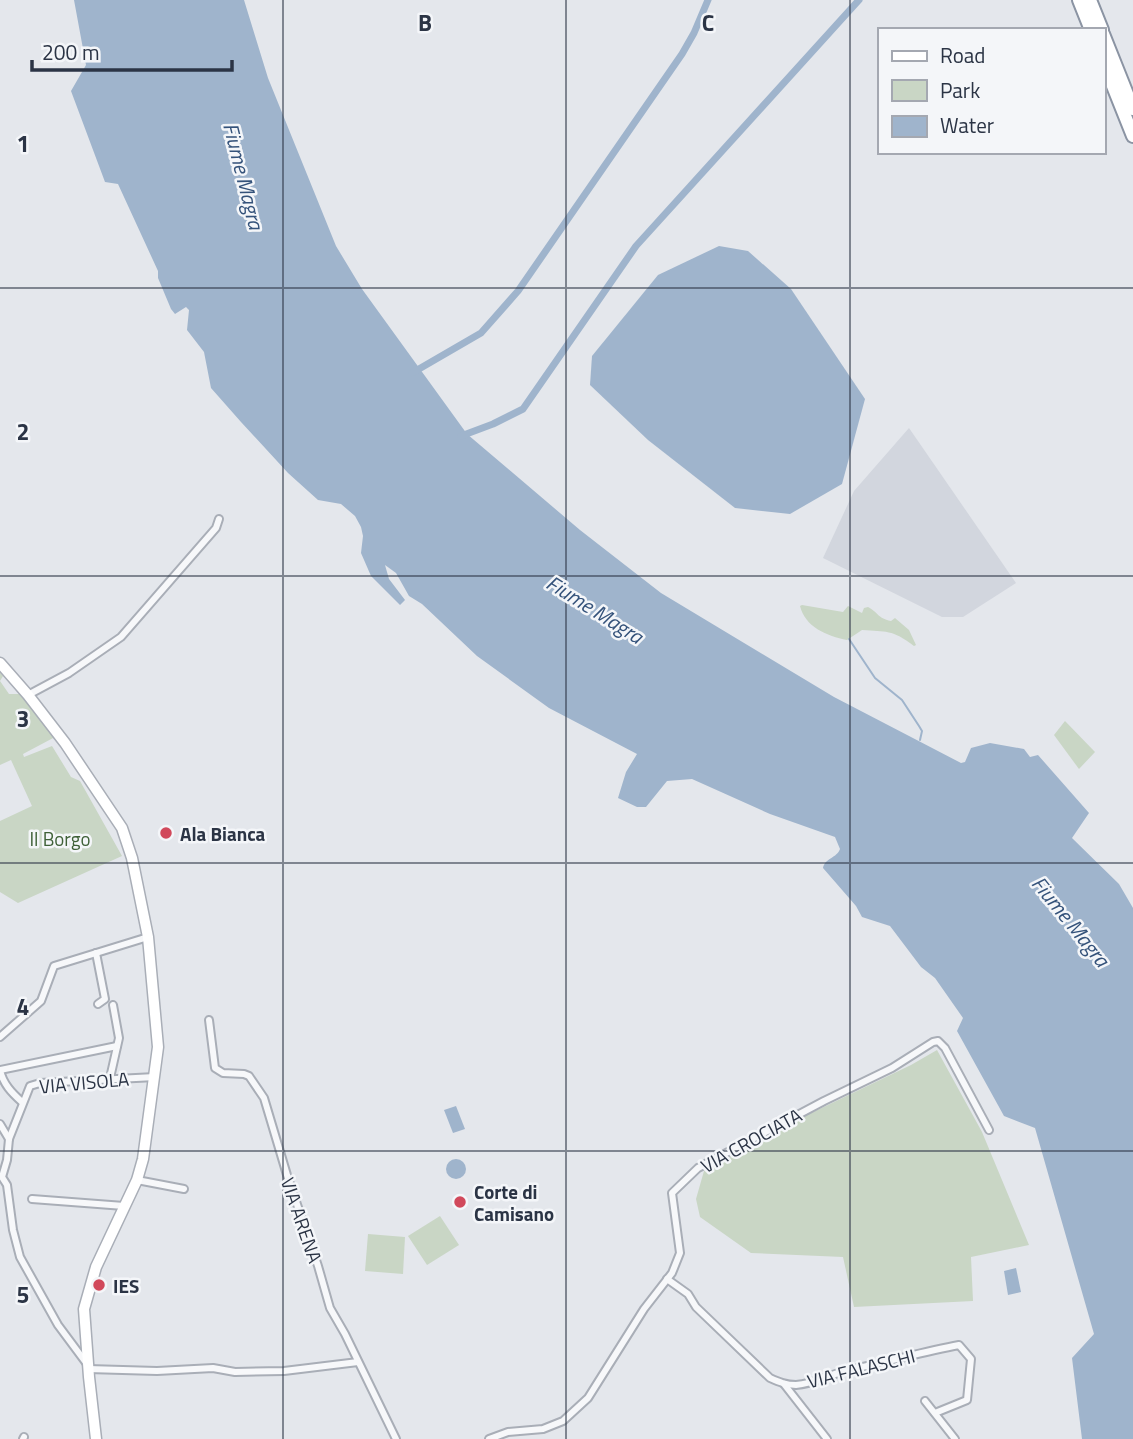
<svg xmlns="http://www.w3.org/2000/svg" width="1133" height="1439" font-family="'Titillium Web',sans-serif">
  <style>
    .built { fill: #d2d6de }
    .green { fill: #c9d6c5 }
    .water { fill: #9fb4cc }
    .lines { fill: none; stroke-linecap: round; stroke-linejoin: round }
    .stream { stroke: #9fb4cc; stroke-width: 2 }
    .canal { stroke: #9fb4cc; stroke-width: 7 }
    .street-casing { stroke: #a9aeb7; stroke-width: 10 }
    .secondary-casing { stroke: #a9aeb7; stroke-width: 13 }
    .highway-casing { stroke: #8b94a3; stroke-width: 16 }
    .street { stroke: #f7f8fa; stroke-width: 6 }
    .secondary { stroke: #fff; stroke-width: 10 }
    .highway { stroke: #fff; stroke-width: 12 }
    .grid { fill: none; stroke: #2b3445; stroke-width: 2; stroke-opacity: 0.55 }
    .poi-dot { fill: #d1495b; stroke: #f4f6f9; stroke-width: 2.5 }
    .labels { text-anchor: middle; dominant-baseline: central; stroke-width: 5; stroke-linejoin: round; paint-order: stroke }
    .poi-label { font-size: 19px; font-weight: bold; fill: #2b3445; stroke: #f4f6f9; text-anchor: start }
    .park-label { font-size: 19px; fill: #3f6138; stroke: #f4f6f9 }
    .street-label { font-size: 19px; fill: #2b3445; stroke: #f4f6f9 }
    .water-label { font-size: 21px; font-style: italic; fill: #34527a; stroke: #f4f6f9 }
    .grid-label { font-size: 23px; text-anchor: middle; font-weight: bold; fill: #2b3445; stroke: #f4f6f9; stroke-width: 5; stroke-linejoin: round; paint-order: stroke }
  </style>
  <rect width="100%" height="100%" fill="#e4e7ec"/>
  <path class="built" d="M909,428L1016,583L963,617H942L823,558L854,491Z"/>
  <g class="green">
    <path d="M802,605L843,612L848,606L862,613L864,608L868,607C878,612 877,618 891,621L895,618L909,630L916,645L914,646C892,629 886,632 862,630L847,640C827,636 805,627 800,606Z"/>
    <path d="M0,672L3,676L0,681L9,694H20L55,737L23,754L24,757L52,746L71,777L80,781L122,856L18,903L0,892V821L32,806L11,760L0,765Z"/>
    <path d="M1065,721L1095,752L1079,769L1054,735Z"/>
    <path d="M937,1050L982,1132L1029,1245L971,1257L973,1301L854,1307L843,1257L751,1253L700,1217L696,1199L704,1171L778,1129L911,1065Z"/>
    <path d="M440,1216L459,1245L427,1265L408,1236Z"/>
    <path d="M368,1234L405,1237L403,1274L365,1271Z"/>
  </g>
  <g class="water">
    <path d="M74,0H244L268,78L336,246L362,289L467,434L580,530L661,593L834,697L961,763L965,762L971,748L990,743L1024,749L1030,757L1038,755L1089,813L1072,838L1119,884L1133,908V1439H1082L1072,1358L1094,1334L1035,1128L1004,1116L957,1031L963,1018L935,978L921,967L890,926L862,917L856,906L823,868C825,858 837,858 840,849L835,837L770,814L692,779L667,781L646,807H637L618,798L626,772L637,754L549,708L477,656L422,604L409,596L396,573L385,565L389,579L405,600L400,605L371,576L361,553L363,536L361,527L355,516L341,504L318,500L288,473L241,422L211,388L204,352L187,330L189,310L186,307L175,314L171,309L158,278V271L118,184L105,182L71,91L86,65Z"/>
    <path d="M719,246L748,251L791,289L865,399L842,484L790,514L735,508L648,440L590,385L592,356L658,275Z"/>
    <path d="M456,1106L465,1129L453,1133L444,1110Z"/>
    <circle cx="456" cy="1169" r="10"/>
    <path d="M1016,1268L1021,1292L1008,1295L1004,1271Z"/>
  </g>
  <g class="lines">
    <path class="stream" d="M849,639L875,678L902,700L919,726L922,731L920,740"/>
    <g class="canal">
      <path d="M412,373L481,333L518,291L682,54L694,33L708,0"/>
      <path d="M461,436L493,424L523,409L636,246L859,0"/>
    </g>
    <defs>
      <g id="street">
        <path d="M28,695L69,673L121,637L216,528L219,519"/>
        <path d="M96,953L105,999L98,1004"/>
        <path d="M209,1020L215,1068L223,1073L244,1074L249,1076L264,1098L287,1175L318,1266L330,1308L345,1334L396,1439"/>
        <path d="M0,1037L41,1001L54,966L148,937"/>
        <path d="M110,1078L119,1038L113,1005"/>
        <path d="M22,1102C12,1093 3,1084 0,1070L117,1046"/>
        <path d="M0,1124L9,1139"/>
        <path d="M137,1180L184,1189"/>
        <path d="M32,1199L124,1206"/>
        <path d="M667,1279L688,1294L696,1307L770,1378C779,1382 786,1385 796,1385C814,1384 831,1374 848,1370C885,1363 921,1352 959,1345L971,1359L967,1400L935,1413"/>
        <path d="M87,1364L58,1325L20,1257L13,1230L7,1185L2,1177L7,1160L9,1139L30,1086L40,1083L155,1077"/>
        <path d="M88,1369L157,1371L213,1368L235,1372L284,1371L358,1362"/>
        <path d="M784,1384L827,1439"/>
        <path d="M925,1401L955,1439"/>
        <path d="M23,1439L24,1437"/>
        <path d="M489,1439L508,1432L543,1429L563,1421L588,1398L644,1309L672,1273L680,1253L672,1193L698,1168L824,1101L892,1068L933,1042L938,1041L945,1048L989,1130"/>
      </g>
      <path id="secondary" d="M0,663L28,695L65,743L122,828L132,858L148,937L158,1047L143,1159L137,1180L96,1267L84,1309L89,1377L96,1439"/>
      <g id="highway">
        <path d="M1079,0L1091,30"/>
        <path d="M1090,0L1102,30"/>
        <path d="M1103,34L1133,109"/>
        <path d="M1103,61L1133,136"/>
      </g>
    </defs>
    <use href="#street" class="street-casing"/>
    <use href="#secondary" class="secondary-casing"/>
    <use href="#highway" class="highway-casing"/>
    <use href="#street" class="street"/>
    <use href="#secondary" class="secondary"/>
    <use href="#highway" class="highway"/>
  </g>
  <path class="grid" d="M283,0V1439M566,0V1439M850,0V1439M0,288H1133M0,576H1133M0,863H1133M0,1151H1133"/>
  <g class="poi-dot">
    <circle cx="166" cy="833" r="7"/>
    <circle cx="460" cy="1202" r="7"/>
    <circle cx="99" cy="1285" r="7"/>
  </g>
  <g class="labels">
    <g class="poi-label">
      <text x="180" y="833">Ala Bianca</text>
      <text x="474" y="1191">Corte di<tspan x="474" dy="22">Camisano</tspan></text>
      <text x="113" y="1285">IES</text>
    </g>
    <g class="park-label">
      <text x="60" y="838">Il Borgo</text>
    </g>
    <g class="street-label">
      <text transform="translate(84 1082) rotate(-5)">VIA VISOLA</text>
      <text transform="translate(751 1140) rotate(-29)">VIA CROCIATA</text>
      <text transform="translate(302 1220) rotate(71)">VIA ARENA</text>
      <text transform="translate(861 1368) rotate(-14)">VIA FALASCHI</text>
    </g>
    <g class="water-label">
      <text transform="translate(244 176) rotate(76)">Fiume Magra</text>
      <text transform="translate(595 609) rotate(32)">Fiume Magra</text>
      <text transform="translate(1071 921) rotate(51)">Fiume Magra</text>
    </g>
  </g>
  <g class="grid-label">
    <text x="425" y="31">B</text>
    <text x="708" y="31">C</text>
    <text x="23" y="152">1</text>
    <text x="23" y="440">2</text>
    <text x="23" y="727">3</text>
    <text x="23" y="1015">4</text>
    <text x="23" y="1303">5</text>
  </g>
  <rect x="878" y="28" width="228" height="126" fill="#f4f6f9" stroke="#a4a8b1" stroke-width="2"/>
  <rect x="892" y="51" width="35" height="10" fill="#ffffff" stroke="#a4a8b1" stroke-width="2"/>
  <text x="940" y="63" font-size="21" fill="#2b3445">Road</text>
  <rect x="892" y="80" width="35" height="21" fill="#c9d6c5" stroke="#a4a8b1" stroke-width="2"/>
  <text x="940" y="98" font-size="21" fill="#2b3445">Park</text>
  <rect x="892" y="116" width="35" height="21" fill="#9fb4cc" stroke="#a4a8b1" stroke-width="2"/>
  <text x="940" y="133" font-size="21" fill="#2b3445">Water</text>
  <path d="M32 60v10h200v-10" fill="none" stroke="#2b3445" stroke-width="3.5"/>
  <text x="42" y="60" font-size="21" fill="#2b3445" stroke="#f4f6f9" stroke-width="5" paint-order="stroke">200 m</text>
</svg>
